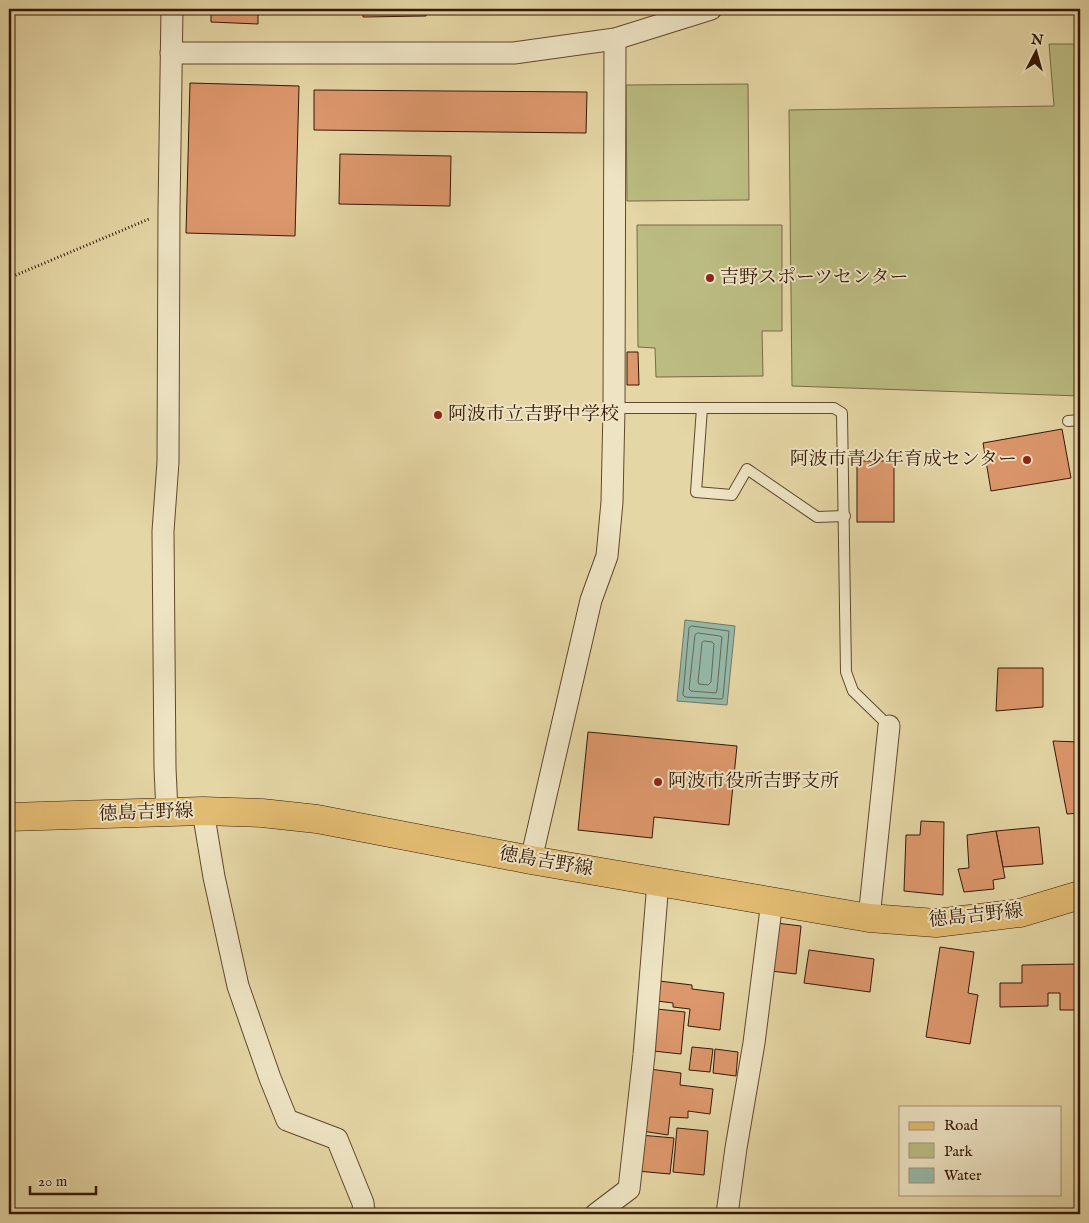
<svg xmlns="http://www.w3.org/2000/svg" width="1089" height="1223" font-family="'IM FELL English','Noto Serif JP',serif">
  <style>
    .green { fill: #bbbc82; stroke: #786a44 }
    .water { fill: #96b9a9; stroke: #6f7968 }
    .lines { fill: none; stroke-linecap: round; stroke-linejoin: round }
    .shore { stroke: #656858; stroke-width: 1 }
    .building { fill: #dd976c; stroke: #341807 }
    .service-casing { stroke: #60482e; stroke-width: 12 }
    .minor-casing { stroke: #60482e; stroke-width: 23 }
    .primary-casing { stroke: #341807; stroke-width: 29 }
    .path { stroke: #341807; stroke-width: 3; stroke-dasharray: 1 2.5; stroke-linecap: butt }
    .service { stroke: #eee4c4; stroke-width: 10 }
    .minor { stroke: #eee4c4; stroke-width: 21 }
    .primary { stroke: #e2bb72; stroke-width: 28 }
    .poi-dot { fill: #8f2418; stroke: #eee4c4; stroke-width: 2 }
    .labels { text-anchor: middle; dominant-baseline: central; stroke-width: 4; stroke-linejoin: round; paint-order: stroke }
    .poi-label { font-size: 19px; fill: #341807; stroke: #eee4c4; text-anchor: start }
    .street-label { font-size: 19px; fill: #341807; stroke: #eee4c4 }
  </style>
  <rect width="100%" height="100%" fill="#e5d6a5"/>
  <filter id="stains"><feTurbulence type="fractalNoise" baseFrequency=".004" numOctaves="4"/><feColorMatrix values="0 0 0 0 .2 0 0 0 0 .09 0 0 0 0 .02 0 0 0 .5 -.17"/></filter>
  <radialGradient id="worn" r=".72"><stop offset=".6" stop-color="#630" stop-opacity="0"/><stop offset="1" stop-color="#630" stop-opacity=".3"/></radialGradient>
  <g class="green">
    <path d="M1049,44H1080V396L792,386L789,110L1054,106Z"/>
    <path d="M748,84L749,200L627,201L626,85Z"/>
    <path d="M637,225H782V331H762L763,376L656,377L655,348L638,347Z"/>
  </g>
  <path class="water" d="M685,620L735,626L727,705L677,701Z"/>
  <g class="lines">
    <g class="shore">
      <path d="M692,626L729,631L723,697L722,699L685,697L683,695L689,628Z"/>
      <path d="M698,633L720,636L722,637L717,690L716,693L691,691L689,689L695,635Z"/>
      <path d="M704,641L712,642L714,644L711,682L708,685L699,684L698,682L702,643Z"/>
    </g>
  </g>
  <g class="building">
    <path d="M211,9H258V24L211,22Z"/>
    <path d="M363,9H426V16L363,17Z"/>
    <path d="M190,83L299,86L295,236L186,233Z"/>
    <path d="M314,90L587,92L586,133L314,130Z"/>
    <path d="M340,154L451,156L450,206L339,204Z"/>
    <path d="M627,352H638L639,385H627Z"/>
    <path d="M1062,429L1071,478L991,491L983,443Z"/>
    <rect x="857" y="461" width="37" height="61"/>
    <path d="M998,668H1043V707L996,711Z"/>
    <path d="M588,732L737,746L729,825L654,817L652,838L578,830Z"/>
    <path d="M1053,741L1080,742V813L1067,814Z"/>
    <path d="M921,821L944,822L943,895L904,891L906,835H920Z"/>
    <path d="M1039,827L1043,864L1003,867L996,831Z"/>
    <path d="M996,831L1005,878L993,880L994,889L964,892L958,869L969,868L967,835Z"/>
    <path d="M776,923L801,926L796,974L771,971Z"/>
    <path d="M940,947L974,952L968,993L978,995L970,1044L926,1037Z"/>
    <path d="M809,950L874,959L870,992L804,983Z"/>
    <path d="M1080,964V1010H1060V993H1048V1006L1000,1007V983H1022V965Z"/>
    <path d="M659,981L692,985V989L724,993L720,1030L688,1026L690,1009L673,1007V1003L657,1001Z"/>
    <path d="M657,1009L685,1012L681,1054L653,1051Z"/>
    <path d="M692,1047L713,1049L710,1072L689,1070Z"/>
    <path d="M715,1049L738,1052L736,1076L713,1073Z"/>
    <path d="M649,1069L681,1073L680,1085L713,1089L710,1114L688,1111V1118L670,1117L668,1135L642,1131Z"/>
    <path d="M677,1128L708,1131L704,1175L673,1172Z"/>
    <path d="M640,1135L674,1138L670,1174L637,1171Z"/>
  </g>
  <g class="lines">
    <defs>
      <g id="service">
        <path d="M614,408H834L842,413L846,672L853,691L889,726"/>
        <path d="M702,408L696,492L732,495L747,469L817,517L845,516"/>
        <path d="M1068,421L1080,420"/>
      </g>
      <g id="minor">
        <path d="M171,53H514L615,39L711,9"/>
        <path d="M203,811L214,877L238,986L270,1078L287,1120L337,1139L363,1203L364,1214"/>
        <path d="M167,812L165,768L163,531L168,462L169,211L172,9"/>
        <path d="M531,860L591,600L607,556L612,502L614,408L615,39"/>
        <path d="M869,918L889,726"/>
        <path d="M596,1214L629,1189L644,1055L658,882"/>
        <path d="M727,1214L736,1148L754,1043L772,901"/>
      </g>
      <path id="primary" d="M9,817L203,811L262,813L317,819L531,860L869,918L936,923L1020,913L1080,895"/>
    </defs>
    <use href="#service" class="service-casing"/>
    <use href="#minor" class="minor-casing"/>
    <use href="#primary" class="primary-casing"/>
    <path class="path" d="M9,278L149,219"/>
    <use href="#service" class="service"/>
    <use href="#minor" class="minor"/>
    <use href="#primary" class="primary"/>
  </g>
  <g class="poi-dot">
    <circle cx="710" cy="278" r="5"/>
    <circle cx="438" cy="415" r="5"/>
    <circle cx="1027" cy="460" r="5"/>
    <circle cx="658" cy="782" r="5"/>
  </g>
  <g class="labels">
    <g class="poi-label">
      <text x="720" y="278">吉野スポーツセンター</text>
      <text x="448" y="415">阿波市立吉野中学校</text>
      <text x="1017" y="460" text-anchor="end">阿波市青少年育成センター</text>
      <text x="668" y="782">阿波市役所吉野支所</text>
    </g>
    <g class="street-label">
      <text transform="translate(146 813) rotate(-2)">徳島吉野線</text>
      <text transform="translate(546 862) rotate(10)">徳島吉野線</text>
      <text transform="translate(976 916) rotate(-6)">徳島吉野線</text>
    </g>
  </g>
  <rect width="1089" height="1223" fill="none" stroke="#e5d6a5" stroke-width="30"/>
  <rect x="10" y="10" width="1069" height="1203" fill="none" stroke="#341807" stroke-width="2.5"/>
  <rect x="15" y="15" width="1059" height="1193" fill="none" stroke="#341807"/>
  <rect x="899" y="1106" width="162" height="90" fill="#eee4c4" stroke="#a49278"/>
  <rect x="909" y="1122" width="25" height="8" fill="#e2bb72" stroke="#a49278"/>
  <text x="944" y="1130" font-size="15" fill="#341807">Road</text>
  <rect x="909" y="1143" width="25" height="15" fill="#bbbc82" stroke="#a49278"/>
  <text x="944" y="1156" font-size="15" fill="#341807">Park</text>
  <rect x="909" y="1168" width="25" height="15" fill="#96b9a9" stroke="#a49278"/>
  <text x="944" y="1180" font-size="15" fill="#341807">Water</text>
  <g transform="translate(1036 52) rotate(6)" stroke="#eee4c4" stroke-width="4" paint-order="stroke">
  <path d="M0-4L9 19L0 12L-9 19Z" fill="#341807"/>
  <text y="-8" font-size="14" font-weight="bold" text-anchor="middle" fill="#341807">N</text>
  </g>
  <path d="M30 1186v8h66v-8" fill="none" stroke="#341807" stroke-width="2.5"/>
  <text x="38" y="1186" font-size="15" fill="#341807" stroke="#eee4c4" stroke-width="4" paint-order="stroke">20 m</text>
  <rect width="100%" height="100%" filter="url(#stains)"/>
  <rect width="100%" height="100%" fill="url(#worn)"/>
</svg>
